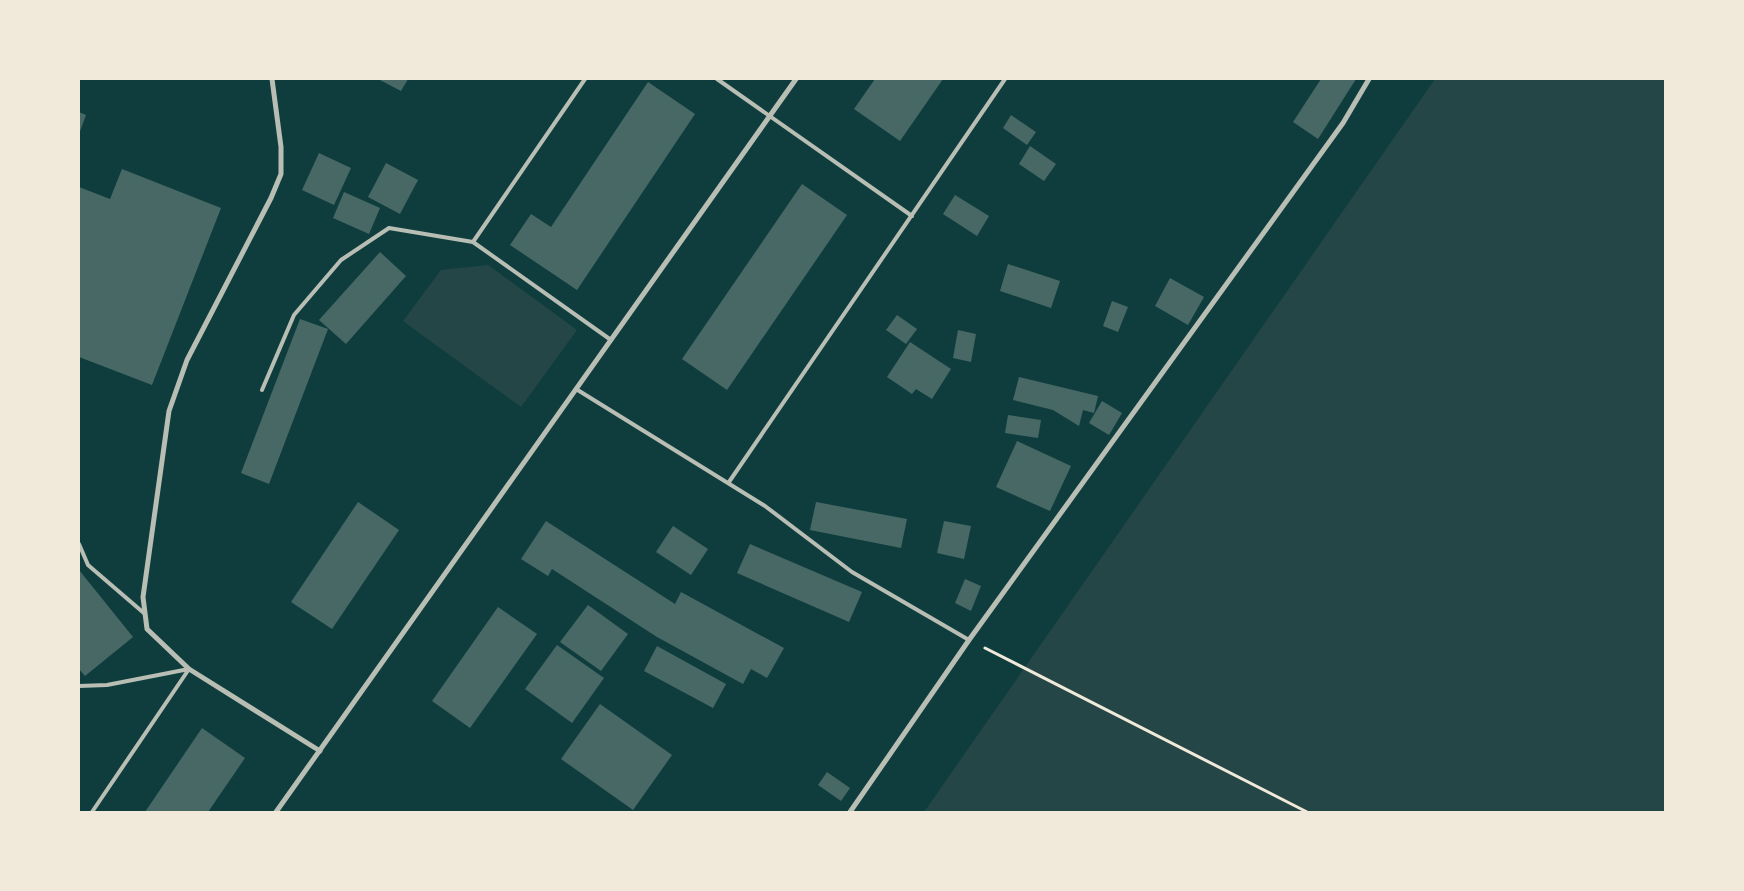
<svg xmlns="http://www.w3.org/2000/svg" width="1744" height="891" font-family="'Work Sans',sans-serif">
  <style>
    .green { fill: #244646 }
    .building { fill: #486865 }
    .lines { fill: none; stroke-linecap: round; stroke-linejoin: round }
    .path { stroke: #f1e9da; stroke-width: 3 }
    .service { stroke: #b8beb3; stroke-width: 4 }
    .minor { stroke: #b8beb3; stroke-width: 5 }
  </style>
  <rect width="100%" height="100%" fill="#0f3d3e"/>
  <g class="green">
    <path d="M1435,79H1665V812H924Z"/>
    <path d="M488,265L577,330L521,407L403,321L441,270Z"/>
  </g>
  <g class="building">
    <path d="M378,79H408L401,91Z"/>
    <path d="M875,79H943L900,141L854,109Z"/>
    <path d="M1321,79H1356L1318,139L1293,122Z"/>
    <path d="M648,82L695,114L577,290L510,245L531,214L551,227Z"/>
    <path d="M79,112L86,115L79,134Z"/>
    <path d="M1011,115L1036,132L1027,145L1003,128Z"/>
    <path d="M1030,146L1056,164L1044,181L1019,164Z"/>
    <path d="M319,153L351,168L334,205L302,190Z"/>
    <path d="M386,163L418,180L400,214L368,197Z"/>
    <path d="M122,169L221,208L152,385L79,357V187L110,199Z"/>
    <path d="M802,184L847,215L727,390L682,359Z"/>
    <path d="M344,192L380,208L369,234L333,218Z"/>
    <path d="M955,195L989,216L977,236L943,214Z"/>
    <path d="M380,252L406,276L346,344L319,320Z"/>
    <path d="M1008,264L1060,281L1051,308L1000,291Z"/>
    <path d="M1170,278L1204,297L1188,325L1155,306Z"/>
    <path d="M1112,301L1128,307L1118,332L1103,326Z"/>
    <path d="M897,315L917,329L906,344L886,330Z"/>
    <path d="M300,319L328,329L269,484L241,473Z"/>
    <path d="M958,330L976,334L971,362L953,358Z"/>
    <path d="M910,342L951,369L932,399L916,389L912,394L887,377Z"/>
    <path d="M1019,377L1098,396L1094,413L1083,410L1079,426L1053,410L1013,400Z"/>
    <path d="M1102,401L1122,413L1109,435L1089,423Z"/>
    <path d="M1008,415L1041,420L1038,438L1005,433Z"/>
    <path d="M1017,441L1071,466L1050,511L996,487Z"/>
    <path d="M358,502L399,530L332,629L291,602Z"/>
    <path d="M816,502L907,519L901,548L810,530Z"/>
    <path d="M546,521L675,604L681,592L784,648L767,678L751,669L743,684L657,637L552,569L548,576L521,559Z"/>
    <path d="M944,521L971,526L964,559L937,553Z"/>
    <path d="M673,526L708,549L691,575L656,552Z"/>
    <path d="M750,544L862,592L849,622L737,573Z"/>
    <path d="M79,570L133,637L85,676L79,669Z"/>
    <path d="M965,579L981,586L971,611L955,603Z"/>
    <path d="M588,605L628,634L601,671L560,642Z"/>
    <path d="M498,607L537,634L470,728L432,701Z"/>
    <path d="M557,645L604,678L572,723L525,689Z"/>
    <path d="M657,646L726,684L713,708L644,671Z"/>
    <path d="M600,704L672,755L633,810L561,759Z"/>
    <path d="M202,728L245,758L208,812H145Z"/>
    <path d="M827,772L850,788L841,801L818,785Z"/>
  </g>
  <g class="lines">
    <path class="path" d="M985,648L1307,812"/>
    <g class="service">
      <path d="M717,79L912,216"/>
      <path d="M473,242L585,79"/>
      <path d="M576,389L765,506L852,572L969,640"/>
      <path d="M262,390L294,315L341,260L389,228L473,242L611,340"/>
      <path d="M729,482L1005,79"/>
      <path d="M79,544L88,565L145,614"/>
      <path d="M79,686L107,685L189,669L92,812"/>
    </g>
    <g class="minor">
      <path d="M272,79L281,147V174L271,198L187,360L169,411L143,597L147,629L189,669L320,751"/>
      <path d="M276,812L796,79"/>
      <path d="M850,812L969,640L1343,123L1369,79"/>
    </g>
  </g>
  <rect width="1744" height="891" fill="none" stroke="#f1e9da" stroke-width="160"/>
</svg>
